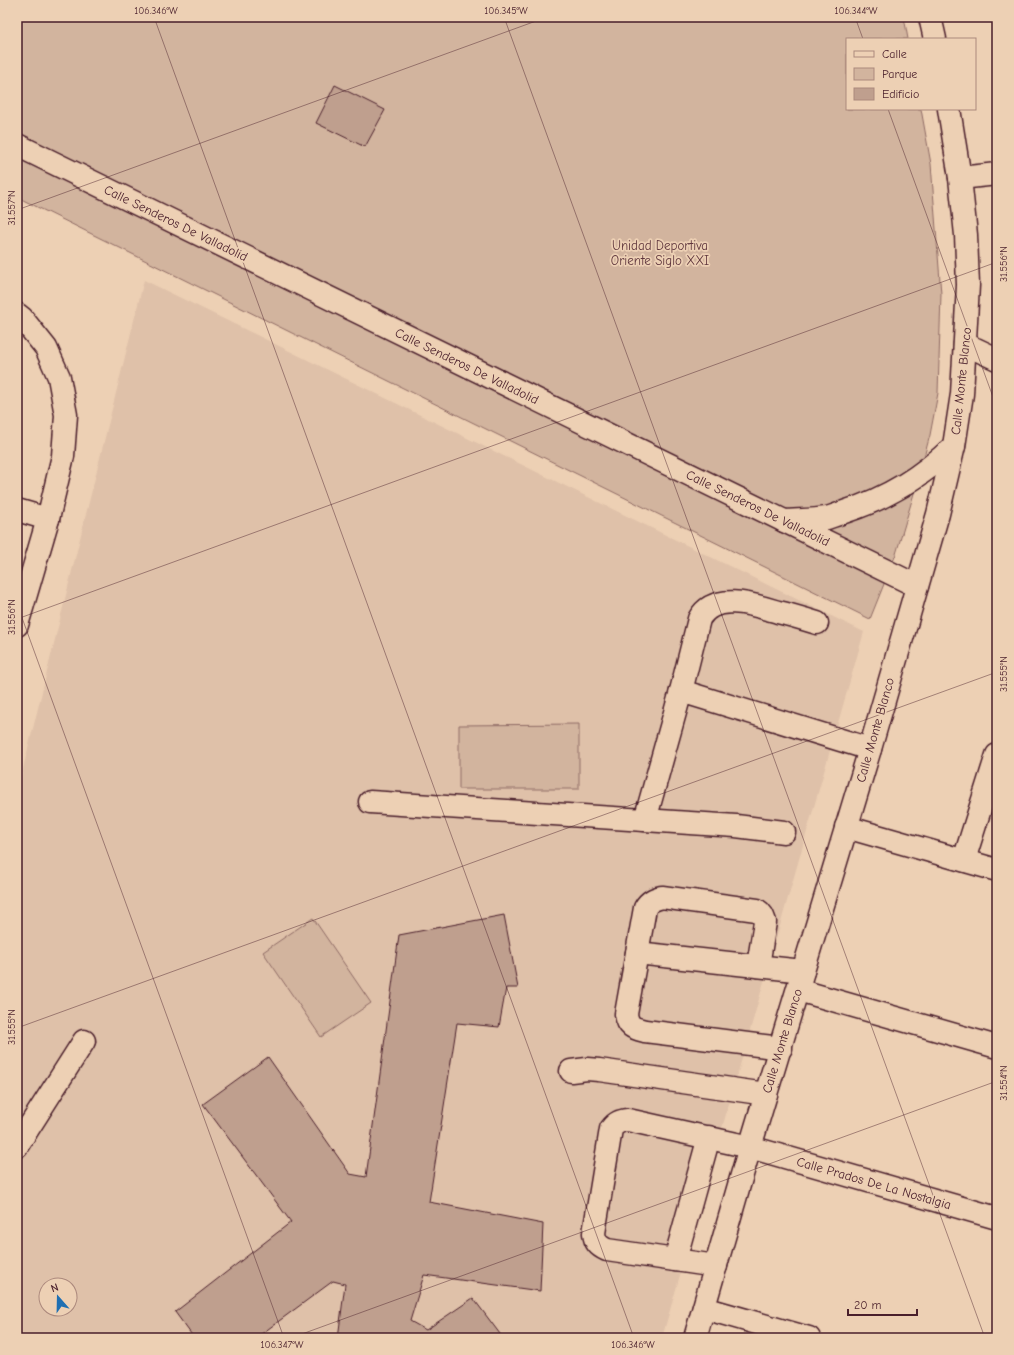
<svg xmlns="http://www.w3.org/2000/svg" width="1014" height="1355" font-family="'Comic Neue',sans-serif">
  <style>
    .built { fill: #dfc1a9; fill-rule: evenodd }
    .green { fill: #d2b49e; stroke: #8e6a64 }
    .building { fill: #bf9f8e; stroke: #4a1f2b }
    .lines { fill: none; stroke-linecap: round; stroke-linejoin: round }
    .minor-casing { stroke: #4a1f2b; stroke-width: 25 }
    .major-casing { stroke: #4a1f2b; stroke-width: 25 }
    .minor { stroke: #edd0b4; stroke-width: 22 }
    .major { stroke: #edd0b4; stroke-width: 22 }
    .ticks { fill: none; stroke: #4a1f2b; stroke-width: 1; stroke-opacity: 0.45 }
    .labels { text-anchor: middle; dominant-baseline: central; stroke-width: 3.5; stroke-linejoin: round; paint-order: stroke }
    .street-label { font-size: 13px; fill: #4a1f2b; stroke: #edd0b4 }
    .park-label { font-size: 13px; fill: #5e353c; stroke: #edd0b4 }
    .neatline { fill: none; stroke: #4a1f2b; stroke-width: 1.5 }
    .ticks-label { font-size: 10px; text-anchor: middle; fill: #4a1f2b }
  </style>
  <rect width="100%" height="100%" fill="#edd0b4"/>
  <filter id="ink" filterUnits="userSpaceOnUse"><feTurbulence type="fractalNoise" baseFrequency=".025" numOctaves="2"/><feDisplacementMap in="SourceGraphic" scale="8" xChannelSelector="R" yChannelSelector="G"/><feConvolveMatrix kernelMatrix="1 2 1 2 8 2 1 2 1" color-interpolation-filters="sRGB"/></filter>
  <g filter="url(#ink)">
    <path class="built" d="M144,280L864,632L662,1338H17V793ZM46,1285H70V1309H46Z"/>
    <g class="green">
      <path d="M17,17H904L908,39H847V109H921L931,164L941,294L938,393L930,435L915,490L896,554L870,619L17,197Z"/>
      <path d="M579,724V789H459V725Z"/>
      <path d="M313,918L371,1003L321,1037L263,952Z"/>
    </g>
    <g class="building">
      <path d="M335,85L385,110L365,147L316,123Z"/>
      <path d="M504,915L518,988H506L499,1027L457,1023L429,1202L543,1224L540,1291L424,1275L410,1321L426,1330L473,1298L503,1338H411L408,1334L407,1338H338L345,1284L333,1281L256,1338H194L175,1312L291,1222L203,1104L268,1057L350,1174L366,1177L399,935Z"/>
    </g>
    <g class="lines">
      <defs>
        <g id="minor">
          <path d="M17,145L917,586"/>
          <path d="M960,178L997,174"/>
          <path d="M17,314L22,318L46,348L59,377L66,415L63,456L48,519L17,625"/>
          <path d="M965,344L997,359"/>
          <path d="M17,510L48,519"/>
          <path d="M681,691L870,749"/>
          <path d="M370,802L736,826L784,832"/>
          <path d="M645,820L681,691L699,619C714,591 755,605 778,612C791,615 804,619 817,623"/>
          <path d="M846,827L997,870"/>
          <path d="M964,860L997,755"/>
          <path d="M637,953L803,971"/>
          <path d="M758,966L765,922C763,916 762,913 757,910L662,897C654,899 649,901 645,908L626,1014C628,1027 633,1028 645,1031L781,1048"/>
          <path d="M798,990L997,1047"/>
          <path d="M571,1071L587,1069L599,1070L766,1094"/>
          <path d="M17,1146L84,1041"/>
          <path d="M675,1260L709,1137"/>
          <path d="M716,1266L607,1250C598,1246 595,1242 594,1233L611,1129C616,1122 620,1121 628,1120L750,1147L997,1218"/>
          <path d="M704,1308L809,1338"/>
        </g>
        <g id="major">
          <path d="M930,17L935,39"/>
          <path d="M784,521C798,520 813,520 827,518C833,516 839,514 844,512C888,498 921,477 954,446"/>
          <path d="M695,1338L750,1147L870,749L938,514L954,446L962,394L968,285L966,235L960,178L949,109"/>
        </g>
      </defs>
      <use href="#minor" class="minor-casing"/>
      <use href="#major" class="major-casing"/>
      <use href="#minor" class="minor"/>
      <use href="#major" class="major"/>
    </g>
  </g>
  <path class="ticks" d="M154,17L634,1338M504,17L985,1338M855,17L863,39M888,109L997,408M17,210L547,17M17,604L284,1338M17,619L997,262M17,1028L997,672M291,1338L997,1081"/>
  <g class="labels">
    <g class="street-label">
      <text transform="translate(176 223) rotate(26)">Calle Senderos De Valladolid</text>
      <text transform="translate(467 366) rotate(26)">Calle Senderos De Valladolid</text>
      <text transform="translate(961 381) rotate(-84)">Calle Monte Blanco</text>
      <text transform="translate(758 508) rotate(26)">Calle Senderos De Valladolid</text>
      <text transform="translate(875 730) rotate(-74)">Calle Monte Blanco</text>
      <text transform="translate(782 1041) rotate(-73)">Calle Monte Blanco</text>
      <text transform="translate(874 1183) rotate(16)">Calle Prados De La Nostalgia</text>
    </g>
    <g class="park-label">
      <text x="660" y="245">Unidad Deportiva<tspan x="660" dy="15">Oriente Siglo XXI</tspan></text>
    </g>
  </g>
  <rect width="1014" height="1355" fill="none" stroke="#edd0b4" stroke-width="44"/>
  <rect x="846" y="38" width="130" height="72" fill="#edd0b4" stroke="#ac897d"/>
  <rect x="854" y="51" width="20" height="6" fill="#edd0b4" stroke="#ac897d"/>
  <text x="882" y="58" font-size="12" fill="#4a1f2b">Calle</text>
  <rect x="854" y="68" width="20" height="12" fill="#d2b49e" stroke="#ac897d"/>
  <text x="882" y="78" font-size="12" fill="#4a1f2b">Parque</text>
  <rect x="854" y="88" width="20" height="12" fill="#bf9f8e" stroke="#ac897d"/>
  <text x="882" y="98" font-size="12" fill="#4a1f2b">Edificio</text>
  <g transform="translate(58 1297) rotate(340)"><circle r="19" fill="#edd0b4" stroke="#ac897d"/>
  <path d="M0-3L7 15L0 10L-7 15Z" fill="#1f6fb2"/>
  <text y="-6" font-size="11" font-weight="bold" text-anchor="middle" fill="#4a1f2b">N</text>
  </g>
  <path d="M848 1309v6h69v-6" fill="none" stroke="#4a1f2b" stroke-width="2"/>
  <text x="854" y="1309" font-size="12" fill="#4a1f2b" stroke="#edd0b4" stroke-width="3" paint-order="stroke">20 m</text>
  <rect x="22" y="22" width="970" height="1311" class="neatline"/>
  <g class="ticks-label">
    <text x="156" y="14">106.346°W</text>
    <text x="506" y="14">106.345°W</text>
    <text x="856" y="14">106.344°W</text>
    <text transform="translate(11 208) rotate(-90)" y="4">31.557°N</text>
    <text transform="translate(1003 264) rotate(-90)" y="4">31.556°N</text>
    <text transform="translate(11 617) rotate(-90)" y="4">31.556°N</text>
    <text transform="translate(1003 674) rotate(-90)" y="4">31.555°N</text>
    <text transform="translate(11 1027) rotate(-90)" y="4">31.555°N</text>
    <text transform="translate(1003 1083) rotate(-90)" y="4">31.554°N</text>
    <text x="282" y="1348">106.347°W</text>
    <text x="633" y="1348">106.346°W</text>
  </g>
</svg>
